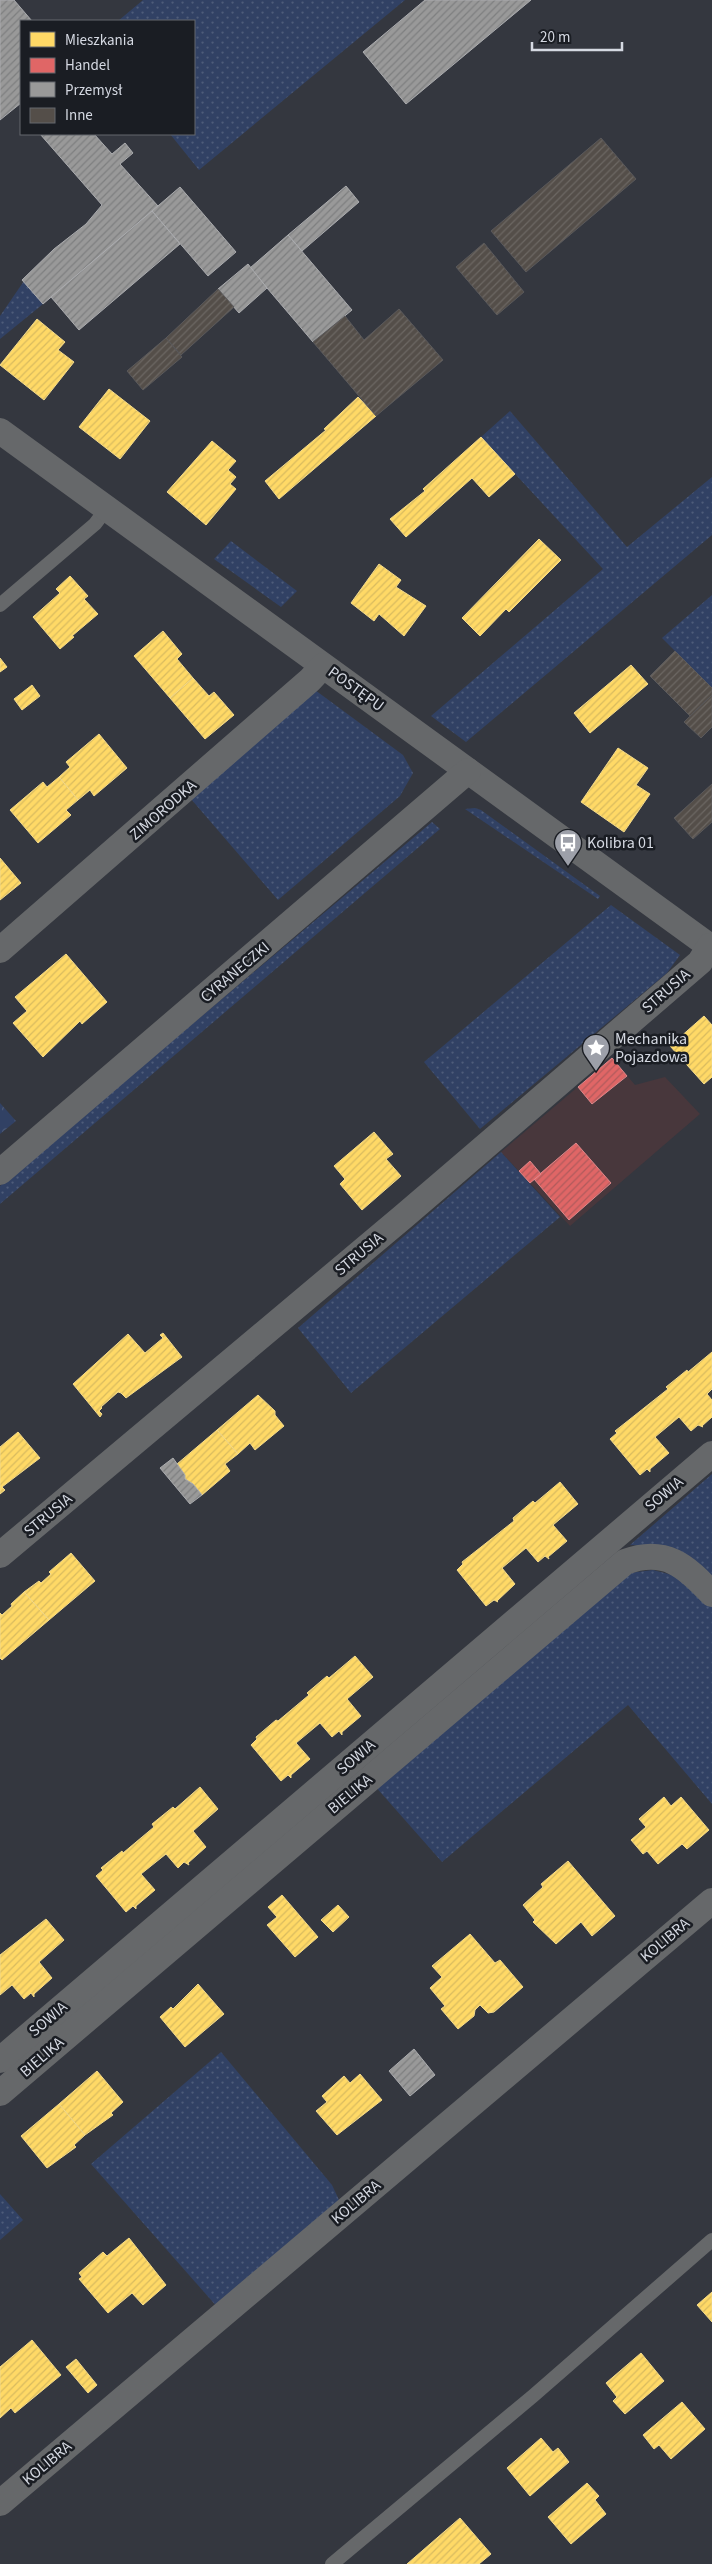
<svg xmlns="http://www.w3.org/2000/svg" width="712" height="2564" font-family="'Source Sans 3',sans-serif">
  <style>
    .commercial { fill: #48373c }
    .grass { fill: url(#grass-dots) }
    .park { fill: url(#park-crowns) }
    .homes { fill: url(#homes-hatch); stroke: #f2d98b }
    .shops { fill: url(#shops-hatch); stroke: #dd888b }
    .industry { fill: url(#industry-hatch); stroke: #abacaf }
    .building { fill: url(#building-hatch); stroke: #5a595b }
    .lines { fill: none; stroke-linecap: round; stroke-linejoin: round }
    .service { stroke: #66686a; stroke-width: 14 }
    .minor { stroke: #66686a; stroke-width: 26 }
    .labels { text-anchor: middle; dominant-baseline: central; stroke-width: 5; stroke-linejoin: round; paint-order: stroke }
    .street-label { font-size: 16px; fill: #d5d9e2; stroke: #1a1d23 }
    .poi-label { font-size: 16px; fill: #d5d9e2; stroke: #1a1d23; text-anchor: start }
  </style>
  <defs>
    <pattern id="grass-dots" width="8" height="8" patternUnits="userSpaceOnUse" patternTransform="scale(1.25)"><rect width="8" height="8" fill="#314164"/><path d="M2 2h.1M6 6h.1" fill="none" stroke="#4e5c7a" stroke-width="1.8" stroke-linecap="round"/></pattern>
    <pattern id="park-crowns" width="20" height="18" patternUnits="userSpaceOnUse" patternTransform="scale(1.25)"><rect width="20" height="18" fill="#314164"/><path d="M2 6a3 3 0 1 1 6 0M12 15a3 3 0 1 1 6 0" fill="none" stroke="#4e5c7a"/></pattern>
    <pattern id="homes-hatch" width="6" height="6" patternUnits="userSpaceOnUse" patternTransform="scale(1.25)"><rect width="6" height="6" fill="#ffd966"/><path d="M-1 1l2-2M0 6l6-6M5 7l2-2" fill="none" stroke="#d9bb5f"/></pattern>
    <pattern id="shops-hatch" width="6" height="6" patternUnits="userSpaceOnUse" patternTransform="scale(1.25)"><rect width="6" height="6" fill="#e06666"/><path d="M-1 1l2-2M0 6l6-6M5 7l2-2" fill="none" stroke="#b05b5c"/></pattern>
    <pattern id="industry-hatch" width="6" height="6" patternUnits="userSpaceOnUse" patternTransform="scale(1.25)"><rect width="6" height="6" fill="#999"/><path d="M-1 1l2-2M0 6l6-6M5 7l2-2" fill="none" stroke="#7e7f80"/></pattern>
    <pattern id="building-hatch" width="6" height="6" patternUnits="userSpaceOnUse" patternTransform="scale(1.25)"><rect width="6" height="6" fill="#544e49"/><path d="M-1 1l2-2M0 6l6-6M5 7l2-2" fill="none" stroke="#6c6763"/></pattern>
  </defs>
  <rect width="100%" height="100%" fill="#34373f"/>
  <path class="commercial" d="M612,1058L635,1085L665,1077L700,1114L570,1226L501,1152Z"/>
  <g class="grass">
    <path d="M143,0H405L199,170L170,134H194V21H118Z"/>
    <path d="M24,281L43,304L0,339V316Z"/>
    <path d="M510,411L627,547L712,477V535L466,742L431,716L603,569L481,437Z"/>
    <path d="M231,541L297,591L281,607L214,559Z"/>
    <path d="M712,595V688L662,638Z"/>
    <path d="M315,690L403,755L413,773L400,796L278,900L191,799Z"/>
    <path d="M475,808L481,810L600,896L598,899L465,809Z"/>
    <path d="M432,822L440,829L0,1204V1186Z"/>
    <path d="M611,905L680,955L667,973L480,1129L424,1062Z"/>
    <path d="M501,1152L560,1217L351,1393L298,1328Z"/>
    <path d="M712,1474V1584L666,1547L630,1545Z"/>
    <path d="M653,1570L676,1576L712,1604V1804L628,1705L442,1862L374,1785L629,1573Z"/>
    <path d="M221,2052L332,2185L340,2202L219,2309L91,2164Z"/>
    <path d="M0,2194L23,2220L0,2240Z"/>
  </g>
  <path class="park" d="M0,1103L16,1121L0,1134Z"/>
  <g class="homes">
    <path d="M37,319L65,342L58,350L74,362L44,400L0,365Z"/>
    <path d="M109,389L150,421L120,459L79,427Z"/>
    <path d="M358,397L376,416L279,499L265,481L326,430L324,429Z"/>
    <path d="M481,437L515,474L489,497L472,478L406,537L390,519L425,491L423,489Z"/>
    <path d="M212,441L236,461L228,470L236,477L230,484L236,489L206,525L167,492Z"/>
    <path d="M539,539L561,560L509,612L506,609L480,636L462,618Z"/>
    <path d="M379,564L401,580L396,587L426,606L404,636L379,614L374,621L351,603Z"/>
    <path d="M70,576L88,596L84,599L98,614L72,636L74,637L60,649L33,617L60,593L56,589Z"/>
    <path d="M163,631L182,654L177,659L193,678L170,698L134,656Z"/>
    <path d="M0,658L7,667L0,672Z"/>
    <path d="M631,665L648,684L590,733L574,713Z"/>
    <path d="M193,678L209,696L214,692L234,715L205,739L170,698Z"/>
    <path d="M32,685L40,696L22,710L14,699Z"/>
    <path d="M99,734L127,768L94,796L90,790L78,800L59,777L70,767L66,762Z"/>
    <path d="M618,748L648,768L636,785L650,794L624,832L581,802Z"/>
    <path d="M59,777L78,800L66,810L71,815L38,843L10,810L43,782L47,787Z"/>
    <path d="M0,858L21,883L0,900Z"/>
    <path d="M66,954L107,1002L82,1024L80,1021L43,1057L13,1023L27,1011L15,997Z"/>
    <path d="M704,1016L712,1025V1077L704,1084L670,1046Z"/>
    <path d="M374,1132L393,1154L386,1159L401,1176L362,1210L340,1184L345,1179L334,1166Z"/>
    <path d="M163,1333L182,1357L126,1398L121,1393L118,1392L101,1407L102,1408L99,1411L102,1414L100,1417L73,1384L128,1334L145,1353L163,1338L160,1335Z"/>
    <path d="M712,1352V1389L707,1394L712,1400V1417L702,1426L703,1427L698,1425L691,1431L679,1417L655,1437L669,1453L650,1469V1472L647,1469L640,1475L610,1439L617,1433L615,1431L668,1389L666,1387L687,1370L688,1372Z"/>
    <path d="M258,1395L275,1411V1415L284,1426L255,1450L250,1443L238,1454L217,1430Z"/>
    <path d="M217,1430L238,1454L225,1464L230,1471L202,1495L193,1484L185,1479L177,1464Z"/>
    <path d="M18,1432L40,1458L2,1487L5,1490L0,1494V1447Z"/>
    <path d="M560,1482L578,1504L553,1525L567,1541L548,1557L549,1559L545,1556L538,1562L526,1548L502,1568L515,1584L497,1601L498,1602L494,1600L486,1606L457,1570L463,1564L462,1562L514,1521L513,1518L533,1501L535,1503Z"/>
    <path d="M71,1553L95,1581L49,1620L24,1592L39,1581L41,1583L51,1574L49,1572Z"/>
    <path d="M24,1592L49,1620L2,1660L0,1658V1613L2,1615L12,1606L11,1604Z"/>
    <path d="M355,1656L373,1677L347,1699L361,1716L342,1732V1735L339,1731L332,1737L320,1723L296,1743L310,1759L291,1775V1778L288,1775L281,1781L251,1745L257,1739L256,1737L276,1720L278,1721L309,1695L307,1693L327,1676L329,1678Z"/>
    <path d="M200,1787L218,1809L193,1831L206,1847L188,1863L189,1865L184,1862L178,1868L166,1854L141,1874L155,1890L136,1906V1909L133,1906L126,1912L96,1876L103,1870L101,1868L122,1851L123,1853L154,1827L152,1824L173,1807L175,1809Z"/>
    <path d="M664,1797L671,1806L681,1797L709,1830L687,1849L682,1844L658,1864L647,1851L643,1854L631,1840L646,1827L639,1819Z"/>
    <path d="M568,1861L615,1916L592,1936L581,1922L556,1944L533,1922L535,1920L523,1905L543,1887L541,1884Z"/>
    <path d="M282,1895L318,1937L295,1957L267,1925L277,1917L268,1907Z"/>
    <path d="M338,1905L349,1917L333,1932L321,1920Z"/>
    <path d="M46,1919L64,1940L39,1962L52,1978L34,1994V1997L31,1993L24,1999L12,1985L0,1995V1955Z"/>
    <path d="M470,1934L495,1963L500,1960L523,1987L494,2012L488,2013L480,2005L475,2010L474,2016L458,2029L441,2009L445,2006L430,1988L442,1977L432,1966Z"/>
    <path d="M198,1984L224,2014L185,2047L160,2017L171,2007L173,2009Z"/>
    <path d="M97,2071L123,2102L111,2113L113,2115L85,2135L59,2104Z"/>
    <path d="M360,2074L382,2100L337,2135L316,2111L327,2102L322,2096L344,2076L350,2083Z"/>
    <path d="M59,2104L85,2135L74,2145L76,2147L47,2168L21,2136Z"/>
    <path d="M129,2238L166,2285L143,2305L132,2293L108,2313L79,2279L82,2277L79,2273L103,2252L107,2256Z"/>
    <path d="M712,2292V2322L697,2305Z"/>
    <path d="M32,2340L61,2375L15,2413L11,2408L0,2418V2367Z"/>
    <path d="M641,2353L664,2381L625,2414L613,2401L617,2397L606,2383Z"/>
    <path d="M76,2359L97,2385L88,2393L66,2367Z"/>
    <path d="M682,2402L705,2429L671,2459L659,2445L654,2449L643,2435Z"/>
    <path d="M541,2438L553,2452L558,2448L569,2462L530,2496L507,2468Z"/>
    <path d="M587,2483L599,2496L595,2500L606,2514L571,2544L548,2517Z"/>
    <path d="M460,2518L491,2554L479,2564H407Z"/>
  </g>
  <g class="shops">
    <path d="M612,1058L627,1076L592,1104L578,1087Z"/>
    <path d="M576,1143L611,1183L569,1220L534,1179Z"/>
    <path d="M530,1161L541,1174L530,1183L519,1171Z"/>
  </g>
  <g class="industry">
    <path d="M0,0H14L32,21H21V103L0,120Z"/>
    <path d="M425,0H531L406,104L363,52Z"/>
    <path d="M40,134H94L112,154L125,143L133,153L120,164L158,206L43,304L22,280L54,249L86,224L102,205Z"/>
    <path d="M346,186L359,202L302,251L288,235Z"/>
    <path d="M180,187L236,252L208,276L152,211Z"/>
    <path d="M152,211L180,244L79,330L51,297Z"/>
    <path d="M288,235L352,310L313,342L250,268Z"/>
    <path d="M248,264L267,288L239,313L218,289Z"/>
    <path d="M173,1458L185,1475V1479L193,1484L202,1495L190,1504L160,1468Z"/>
    <path d="M414,2049L435,2075L410,2096L389,2071Z"/>
  </g>
  <g class="building">
    <path d="M601,138L636,179L526,272L491,231Z"/>
    <path d="M484,243L524,292L497,315L456,267Z"/>
    <path d="M218,289L234,307L181,355L166,338Z"/>
    <path d="M399,309L443,360L376,416L313,342L345,316L364,340Z"/>
    <path d="M166,338L182,357L143,390L127,371Z"/>
    <path d="M675,651L712,688V695L690,716L650,676Z"/>
    <path d="M712,695V727L701,738L684,722Z"/>
    <path d="M712,784V822L693,839L674,818Z"/>
  </g>
  <g class="lines">
    <g class="service">
      <path d="M0,605L95,524L107,508"/>
      <path d="M332,2564L533,2396L712,2240"/>
    </g>
    <g class="minor">
      <path d="M0,431L712,948"/>
      <path d="M0,950L310,680L323,666"/>
      <path d="M0,1172L468,771"/>
      <path d="M0,1555L404,1216L700,962L710,946"/>
      <path d="M0,2060L712,1454"/>
      <path d="M0,2093L625,1562C665,1547 686,1566 712,1594"/>
      <path d="M0,2503L712,1901"/>
    </g>
  </g>
  <defs>
    <symbol id="bus-pin" viewBox="-11 -11 22 30"><path d="M0 17L-7.5 6A9.5 9.5 0 1 1 7.5 6Z" fill="#9da0a9" stroke="#1a1d23"/><path d="M-5-6H5V4H4V6H2V4H-2V6H-4V4H-5ZM-3.5-4V0h7V-4ZM-3.5 1.2v1.5H-2V1.2ZM2 1.2v1.5H3.5V1.2Z" fill="#fff"/></symbol>
    <symbol id="sight-pin" viewBox="-11 -11 22 30"><path d="M0 17L-7.5 6A9.5 9.5 0 1 1 7.5 6Z" fill="#9da0a9" stroke="#1a1d23"/><path d="M0-6L1.8-2.2L6-1.7L2.9 1.2L3.7 5.4L0 3.3L-3.7 5.4L-2.9 1.2L-6-1.7L-1.8-2.2Z" fill="#fff"/></symbol>
  </defs>
  <g fill-rule="evenodd">
    <use href="#bus-pin" x="552" y="827" width="32" height="43"/>
    <use href="#sight-pin" x="580" y="1032" width="32" height="43"/>
  </g>
  <g class="labels">
    <g class="street-label">
      <text transform="translate(356 689) rotate(36)">POSTĘPU</text>
      <text transform="translate(163 810) rotate(-41)">ZIMORODKA</text>
      <text transform="translate(235 972) rotate(-40)">CYRANECZKI</text>
      <text transform="translate(666 991) rotate(-41)">STRUSIA</text>
      <text transform="translate(359 1254) rotate(-40)">STRUSIA</text>
      <text transform="translate(664 1494) rotate(-40)">SOWIA</text>
      <text transform="translate(48 1515) rotate(-40)">STRUSIA</text>
      <text transform="translate(356 1757) rotate(-40)">SOWIA</text>
      <text transform="translate(350 1794) rotate(-40)">BIELIKA</text>
      <text transform="translate(665 1940) rotate(-40)">KOLIBRA</text>
      <text transform="translate(48 2019) rotate(-40)">SOWIA</text>
      <text transform="translate(42 2057) rotate(-41)">BIELIKA</text>
      <text transform="translate(356 2202) rotate(-40)">KOLIBRA</text>
      <text transform="translate(47 2463) rotate(-40)">KOLIBRA</text>
    </g>
    <g class="poi-label">
      <text x="587" y="843">Kolibra 01</text>
      <text x="615" y="1039">Mechanika<tspan x="615" dy="18">Pojazdowa</tspan></text>
    </g>
  </g>
  <rect x="20" y="20" width="175" height="115" fill="#1a1d23" stroke="#65686f"/>
  <rect x="30" y="32" width="25" height="15" fill="#ffd966" stroke="#65686f"/>
  <text x="65" y="45" font-size="15" fill="#d5d9e2">Mieszkania</text>
  <rect x="30" y="58" width="25" height="15" fill="#e06666" stroke="#65686f"/>
  <text x="65" y="70" font-size="15" fill="#d5d9e2">Handel</text>
  <rect x="30" y="82" width="25" height="15" fill="#999999" stroke="#65686f"/>
  <text x="65" y="95" font-size="15" fill="#d5d9e2">Przemysł</text>
  <rect x="30" y="108" width="25" height="15" fill="#544e49" stroke="#65686f"/>
  <text x="65" y="120" font-size="15" fill="#d5d9e2">Inne</text>
  <path d="M532 42v8h90v-8" fill="none" stroke="#d5d9e2" stroke-width="2.5"/>
  <text x="540" y="42" font-size="15" fill="#d5d9e2" stroke="#1a1d23" stroke-width="4" paint-order="stroke">20 m</text>
</svg>
